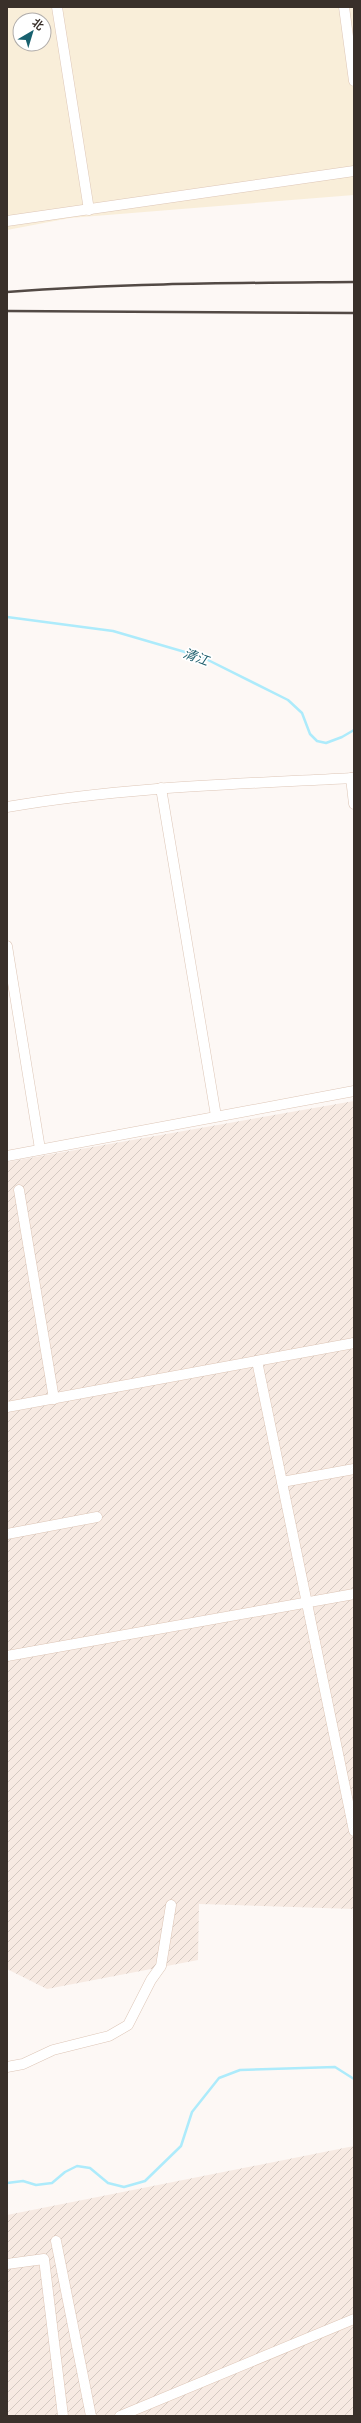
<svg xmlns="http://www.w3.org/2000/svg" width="361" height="2423" font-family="'DM Sans','Noto Sans SC',sans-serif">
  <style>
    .commercial { fill: #f9eed9; fill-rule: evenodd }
    .industrial { fill: url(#industrial-furrows) }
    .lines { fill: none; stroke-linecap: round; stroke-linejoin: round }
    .stream { stroke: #adebfb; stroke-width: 2.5 }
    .minor-casing { stroke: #ddc6b7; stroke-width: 11 }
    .minor { stroke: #fff; stroke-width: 10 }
    .rail { stroke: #534a45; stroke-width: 2.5 }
    .labels { text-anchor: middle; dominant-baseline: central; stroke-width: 3.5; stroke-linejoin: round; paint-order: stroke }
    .water-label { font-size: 13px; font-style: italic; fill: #1e5f6d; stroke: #fff }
  </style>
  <defs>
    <pattern id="industrial-furrows" width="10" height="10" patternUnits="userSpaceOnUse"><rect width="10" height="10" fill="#f7eae2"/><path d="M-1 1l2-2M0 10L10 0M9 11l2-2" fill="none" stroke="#d4c9c2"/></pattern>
  </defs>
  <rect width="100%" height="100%" fill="#fdf8f5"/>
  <path class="commercial" d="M7,7H354V195L70,218L7,230ZM20,20H44V44H20Z"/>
  <g class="industrial">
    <path d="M354,1101V1909L199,1904L198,1960L47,1989L7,1969V1162Z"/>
    <path d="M354,2146V2416H7V2215Z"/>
  </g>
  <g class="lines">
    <g class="stream">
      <path d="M7,617L113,631L202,657L288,700L302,713L310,734L317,741L326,743L342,737L354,730"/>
      <path d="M7,2183L23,2181L36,2185L52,2183L65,2172L77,2166L90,2168L108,2183L124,2187L145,2181L181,2146L192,2112L219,2078L240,2070L335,2067L354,2079"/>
    </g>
    <defs>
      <g id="minor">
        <path d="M57,7L89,210"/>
        <path d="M344,7L354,81"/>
        <path d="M7,221L354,171"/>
        <path d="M351,778L354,804"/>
        <path d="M161,788L216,1116"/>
        <path d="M7,807C122,787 238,784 354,778"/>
        <path d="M7,946L40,1149"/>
        <path d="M7,1156L354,1091"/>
        <path d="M19,1190L54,1399"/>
        <path d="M257,1361L354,1831"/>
        <path d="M7,1407L354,1343"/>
        <path d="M282,1482L354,1469"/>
        <path d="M7,1534L97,1517"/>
        <path d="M7,1656L354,1594"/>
        <path d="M7,2067L23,2064L53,2050L109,2036L128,2025L151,1980L161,1966L171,1905"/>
        <path d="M56,2241L91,2416"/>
        <path d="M7,2264L44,2259L63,2416"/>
        <path d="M120,2416L354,2319"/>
      </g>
    </defs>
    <use href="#minor" class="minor-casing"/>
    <use href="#minor" class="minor"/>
    <g class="rail">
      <path d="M7,292C123,283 238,283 354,282"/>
      <path d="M7,311L354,313"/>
    </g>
  </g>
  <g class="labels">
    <g class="water-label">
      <text transform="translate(196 657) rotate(20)">清江</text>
    </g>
  </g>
  <rect width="361" height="2423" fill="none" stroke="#39302a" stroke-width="16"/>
  <g transform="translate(32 32) rotate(38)"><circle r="19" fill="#ffffff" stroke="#b0acaa"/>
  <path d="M0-3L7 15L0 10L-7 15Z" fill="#18616f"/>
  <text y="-6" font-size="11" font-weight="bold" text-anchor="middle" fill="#39302a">北</text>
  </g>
</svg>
